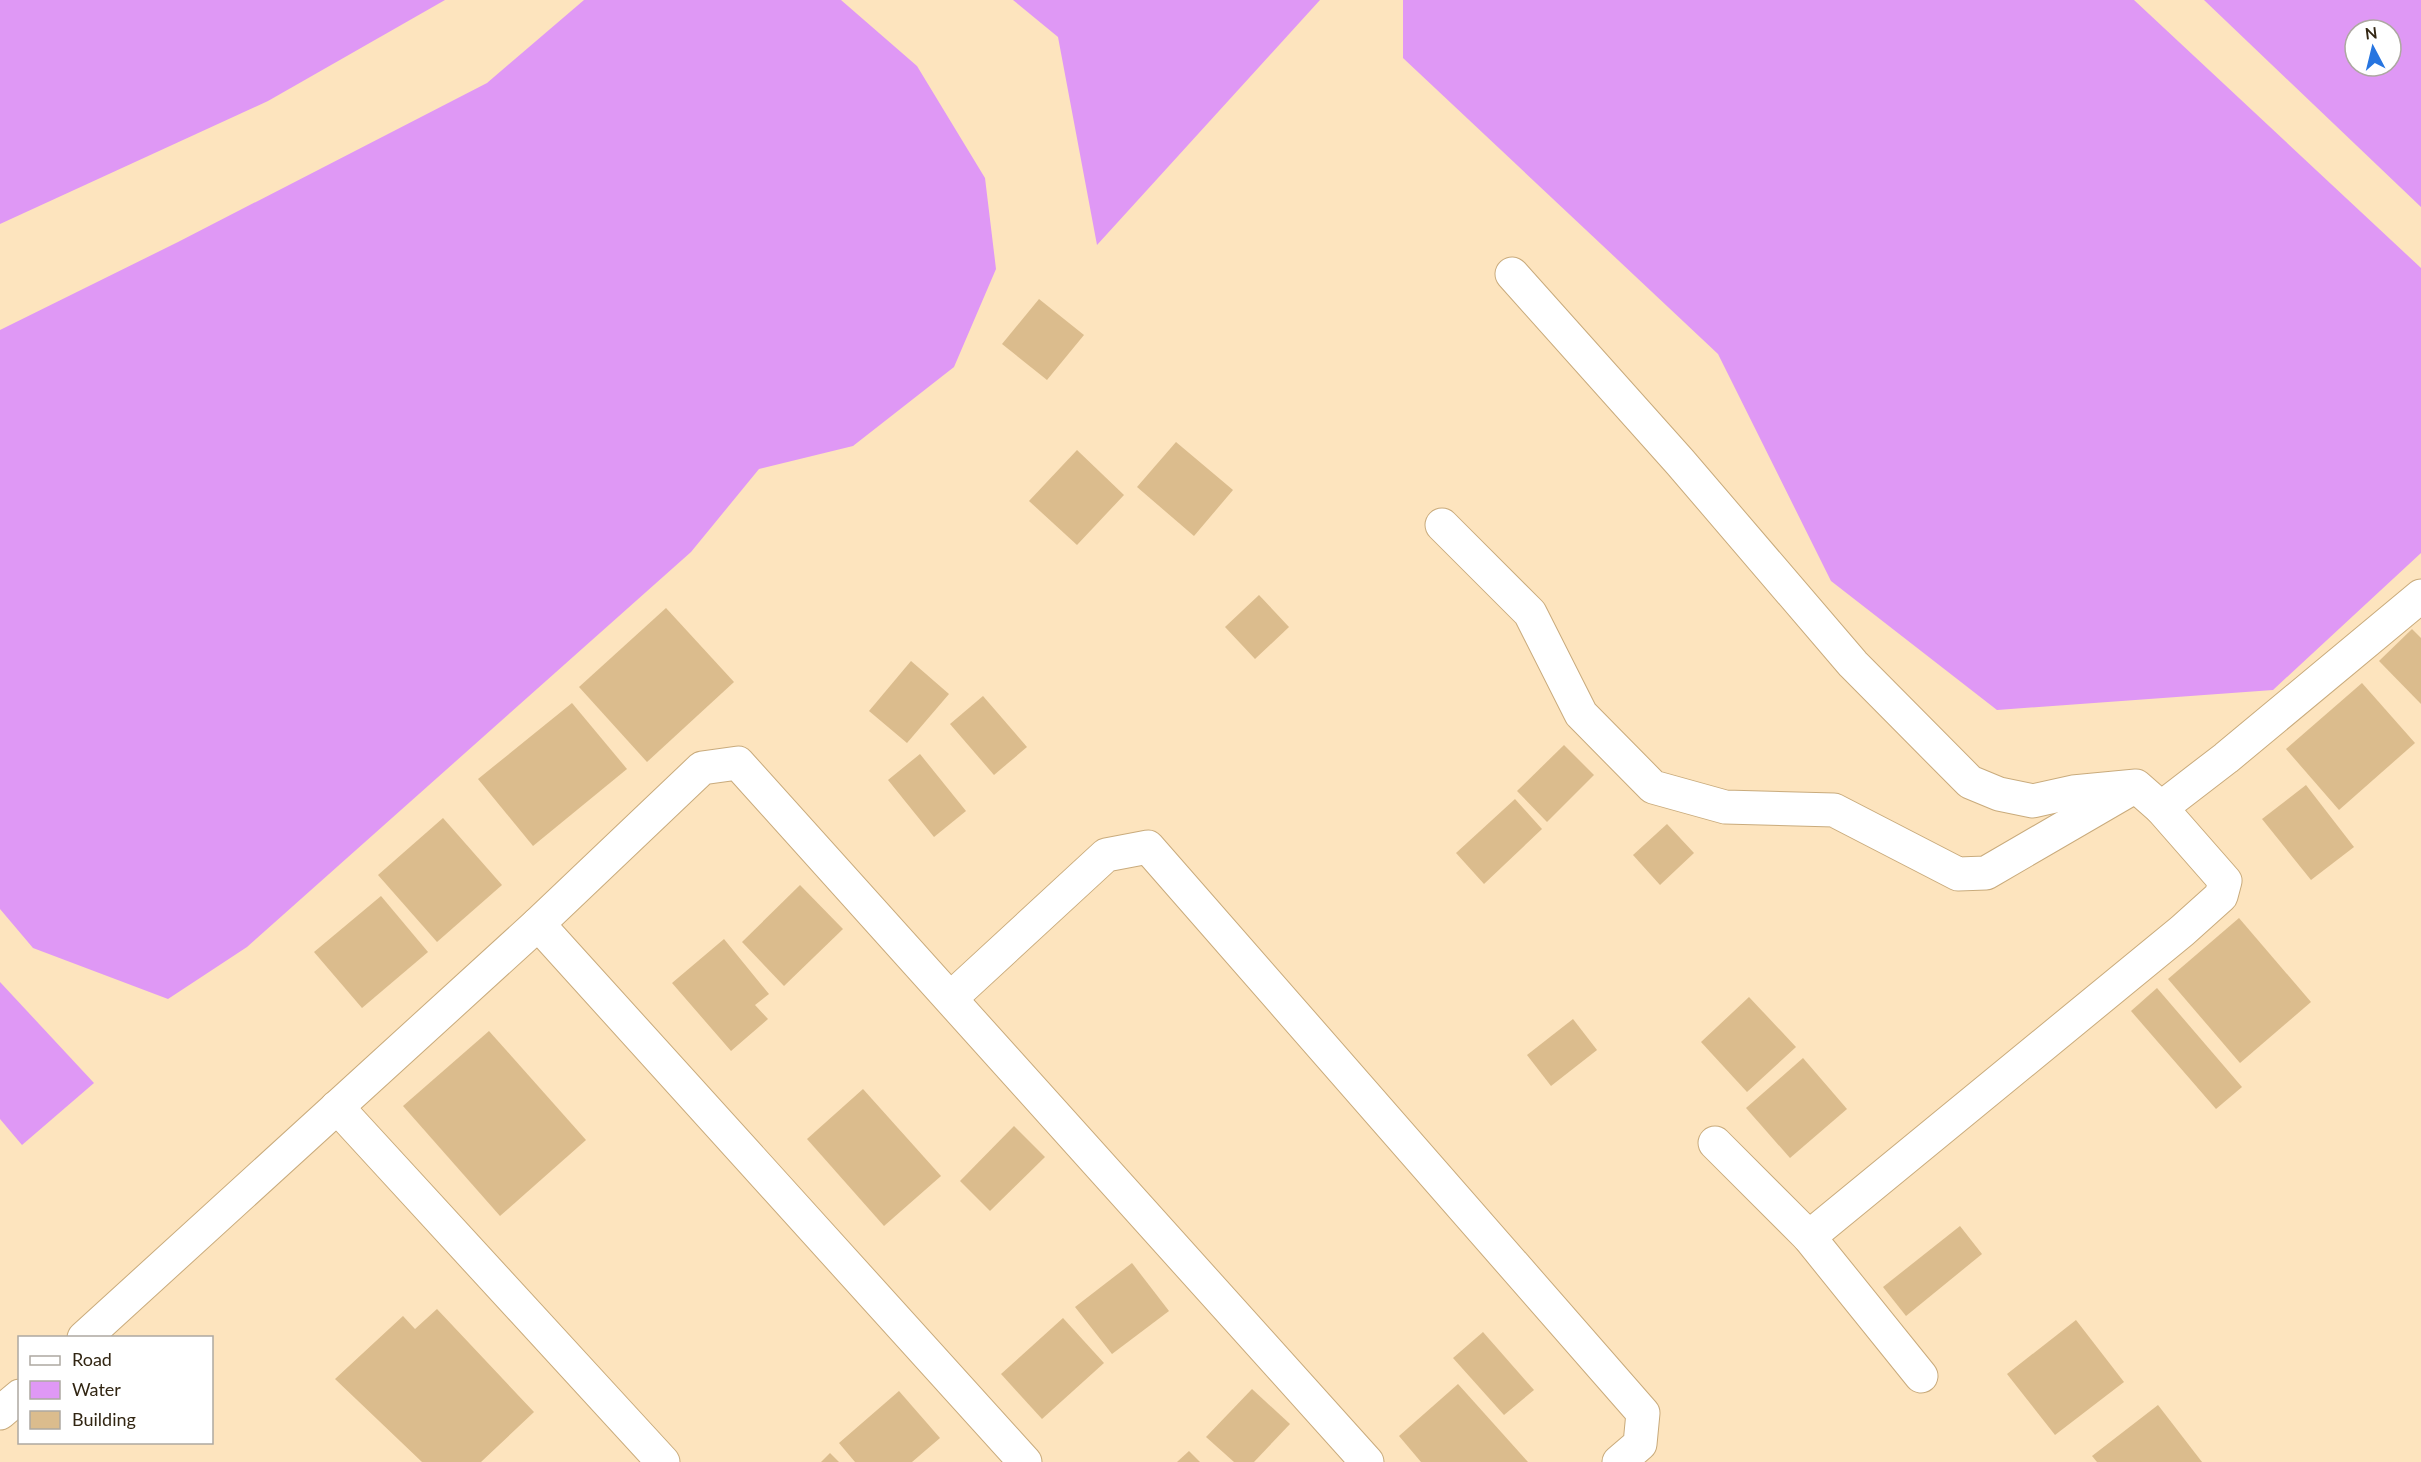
<svg xmlns="http://www.w3.org/2000/svg" width="2421" height="1462" font-family="Lato,sans-serif">
  <style>
    .water { fill: #df98f5; fill-rule: evenodd }
    .building { fill: #dbbc8d }
    .lines { fill: none; stroke-linecap: round; stroke-linejoin: round }
    .street-casing { stroke: #c9ab7c; stroke-width: 35 }
    .street { stroke: #fff; stroke-width: 33 }
  </style>
  <rect width="100%" height="100%" fill="#fde4be"/>
  <g class="water">
    <path d="M0,0H445L268,101L0,224Z"/>
    <path d="M584,0H841L917,66L985,178L996,269L954,367L853,446L759,469L691,552L247,947L168,999L33,948L0,909V330L178,242L487,83Z"/>
    <path d="M1013,0H1320L1097,245L1058,37Z"/>
    <path d="M1403,0H2134L2421,268V553L2273,690L1997,710L1831,581L1718,354L1403,58Z"/>
    <path d="M2204,0H2421V207ZM2355,30H2391V66H2355Z"/>
    <path d="M0,982L94,1083L22,1145L0,1119Z"/>
  </g>
  <g class="building">
    <path d="M1039,299L1084,335L1047,380L1002,344Z"/>
    <path d="M1176,442L1233,490L1194,536L1137,487Z"/>
    <path d="M1077,450L1124,495L1077,545L1029,501Z"/>
    <path d="M1259,595L1289,627L1255,659L1225,627Z"/>
    <path d="M666,608L734,682L647,762L579,687Z"/>
    <path d="M2412,629L2421,638V704L2379,661Z"/>
    <path d="M911,661L949,694L907,743L869,711Z"/>
    <path d="M2362,683L2415,743L2339,810L2286,749Z"/>
    <path d="M983,696L1027,747L994,775L950,724Z"/>
    <path d="M572,703L627,769L533,846L478,779Z"/>
    <path d="M1564,745L1594,775L1547,822L1517,791Z"/>
    <path d="M920,754L966,811L934,837L888,780Z"/>
    <path d="M2306,785L2354,847L2311,880L2262,819Z"/>
    <path d="M1515,799L1542,829L1484,884L1456,853Z"/>
    <path d="M443,818L502,885L437,942L378,875Z"/>
    <path d="M1667,824L1694,853L1660,885L1633,855Z"/>
    <path d="M800,885L843,929L784,986L742,942Z"/>
    <path d="M381,896L428,952L362,1008L314,952Z"/>
    <path d="M2239,918L2311,1002L2240,1063L2168,979Z"/>
    <path d="M724,939L769,994L755,1005L768,1019L731,1051L672,983Z"/>
    <path d="M2157,988L2242,1087L2216,1109L2131,1011Z"/>
    <path d="M1749,997L1796,1047L1747,1092L1701,1042Z"/>
    <path d="M1573,1019L1597,1050L1551,1086L1527,1055Z"/>
    <path d="M489,1031L586,1140L500,1216L403,1106Z"/>
    <path d="M1803,1058L1847,1109L1790,1158L1746,1108Z"/>
    <path d="M863,1089L941,1176L884,1226L807,1139Z"/>
    <path d="M1014,1126L1045,1157L990,1211L960,1181Z"/>
    <path d="M1960,1226L1982,1254L1906,1316L1883,1287Z"/>
    <path d="M1132,1263L1169,1311L1112,1354L1075,1307Z"/>
    <path d="M437,1309L534,1412L481,1462H422L335,1379L403,1316L415,1329Z"/>
    <path d="M1063,1318L1104,1363L1042,1419L1001,1374Z"/>
    <path d="M2076,1320L2124,1382L2055,1435L2007,1374Z"/>
    <path d="M1483,1332L1534,1390L1504,1415L1453,1358Z"/>
    <path d="M1458,1384L1528,1462H1421L1399,1436Z"/>
    <path d="M1252,1389L1290,1424L1254,1462H1234L1206,1437Z"/>
    <path d="M899,1391L940,1438L912,1462H855L839,1443Z"/>
    <path d="M2158,1405L2202,1462H2097L2092,1456Z"/>
    <path d="M1189,1451L1200,1462H1177Z"/>
    <path d="M830,1453L839,1462H821Z"/>
  </g>
  <g class="lines">
    <defs>
      <g id="street">
        <path d="M1512,274L1680,462L1853,664L1970,782L1999,794L2033,801L2073,792L2136,786L2161,808L2226,758L2421,596"/>
        <path d="M1442,525L1530,613L1581,714L1653,787L1725,807L1834,810L1958,874L1986,873L2127,791"/>
        <path d="M538,924L1025,1462"/>
        <path d="M951,998L1106,855L1148,847L1643,1413L1640,1444L1619,1462"/>
        <path d="M337,1107L663,1462"/>
        <path d="M1715,1143L1809,1237L1921,1376"/>
        <path d="M1809,1237L2182,931L2221,896L2225,881L2161,808"/>
        <path d="M84,1338L538,924L702,768L738,763L1367,1462"/>
        <path d="M0,1413L20,1396"/>
      </g>
    </defs>
    <use href="#street" class="street-casing"/>
    <use href="#street" class="street"/>
  </g>
  <rect x="18" y="1336" width="195" height="108" fill="#ffffff" stroke="#ada8a1" stroke-width="1.5"/>
  <rect x="30" y="1356" width="30" height="9" fill="#ffffff" stroke="#ada8a1" stroke-width="1.5"/>
  <text x="72" y="1366" font-size="18" fill="#322613">Road</text>
  <rect x="30" y="1381" width="30" height="18" fill="#df98f5" stroke="#ada8a1" stroke-width="1.5"/>
  <text x="72" y="1396" font-size="18" fill="#322613">Water</text>
  <rect x="30" y="1411" width="30" height="18" fill="#dbbc8d" stroke="#ada8a1" stroke-width="1.5"/>
  <text x="72" y="1426" font-size="18" fill="#322613">Building</text>
  <g transform="translate(2373 48) rotate(353)"><circle r="28" fill="#ffffff" stroke="#ada8a1" stroke-width="1.5"/>
  <path d="M0-4.5L10 22L0 15L-10 22Z" fill="#2775e0"/>
  <text y="-9" font-size="16" font-weight="bold" text-anchor="middle" fill="#322613">N</text>
  </g>
</svg>
